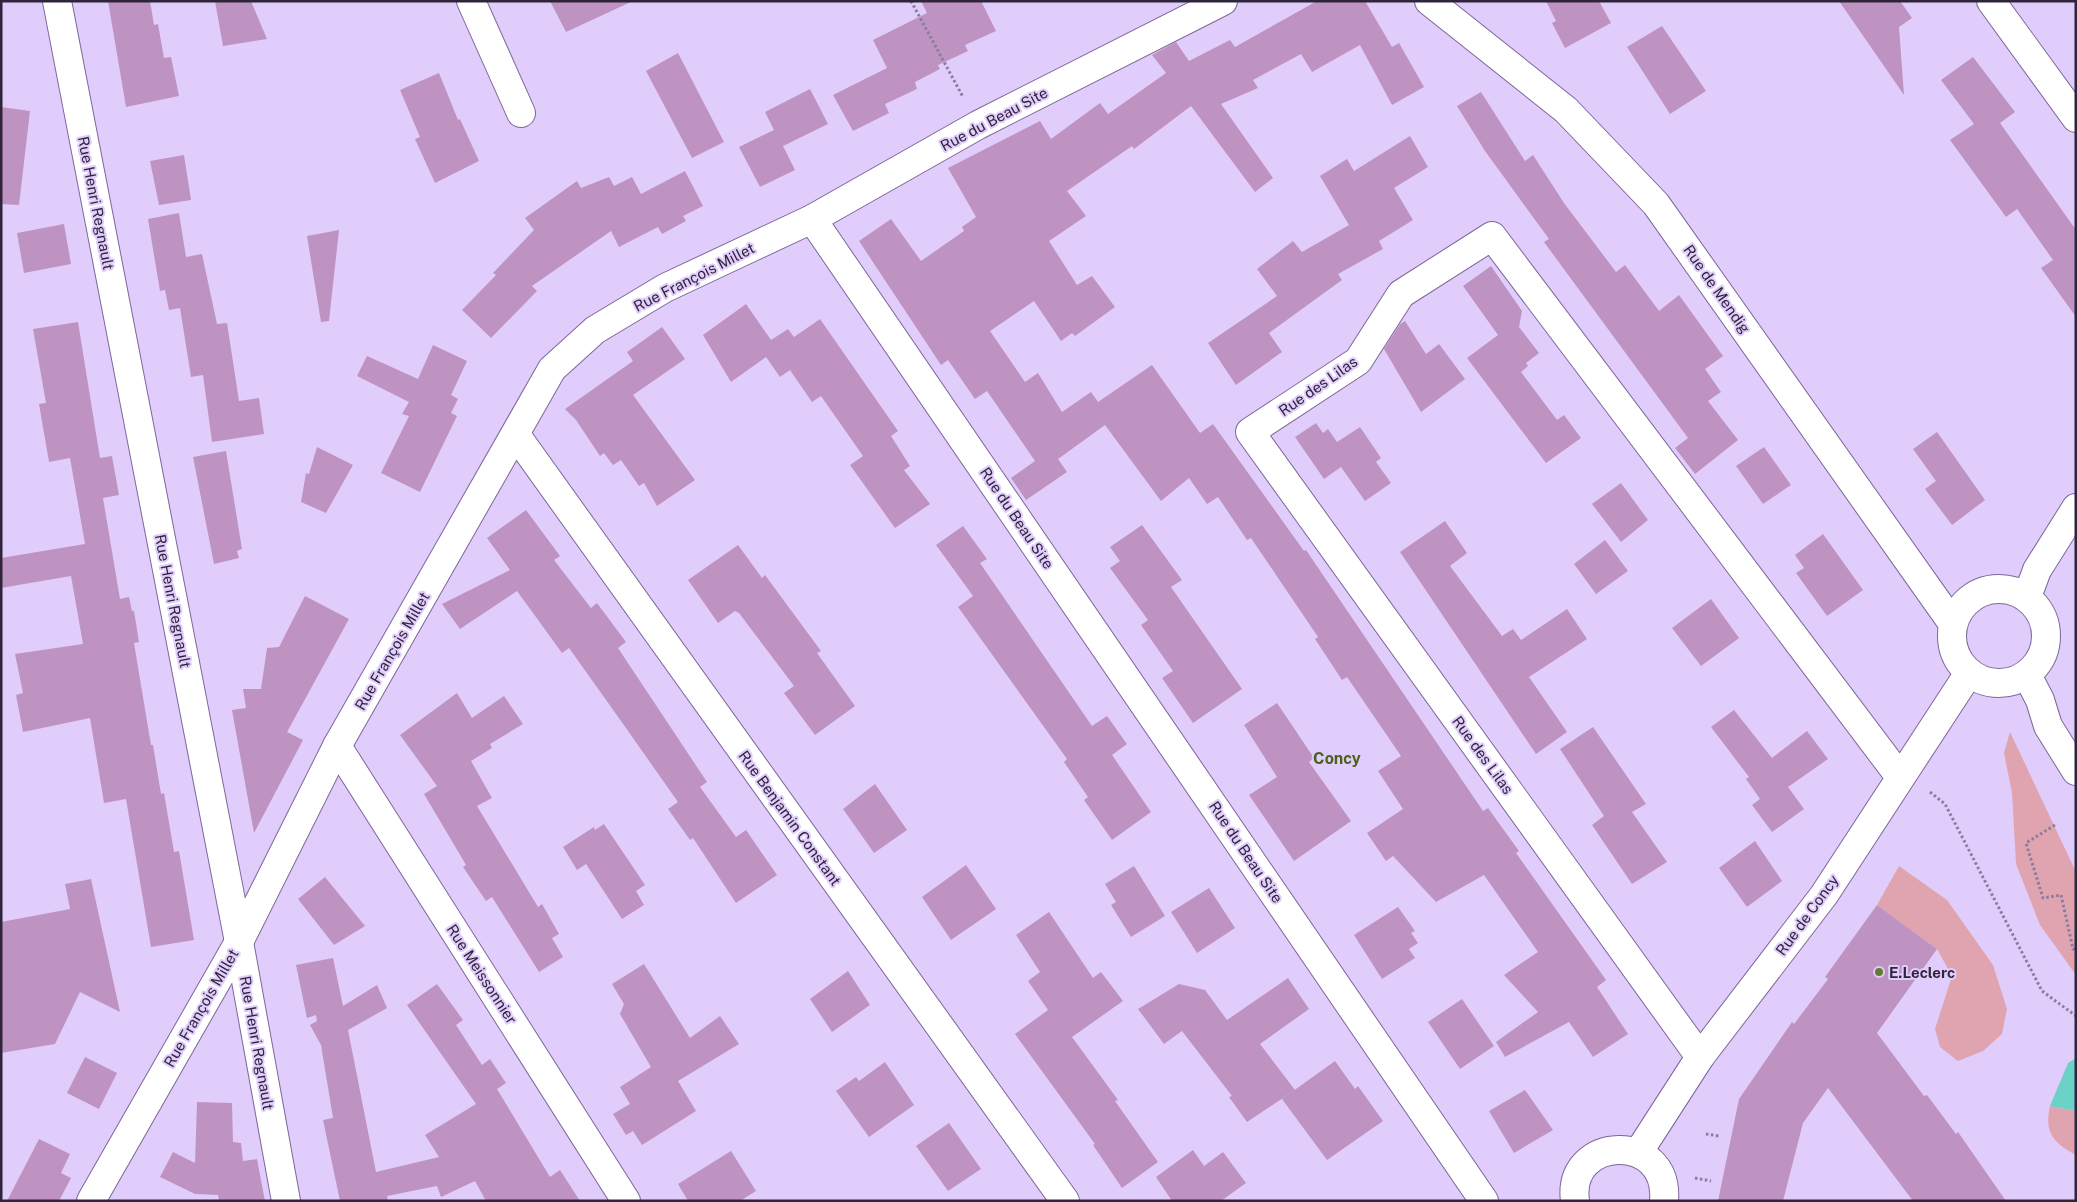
<svg xmlns="http://www.w3.org/2000/svg" width="2077" height="1202" font-family="'Public Sans',sans-serif">
  <style>
    .green { fill: #e0a4b1 }
    .water { fill: #6ad2c6 }
    .building { fill: #bf93c1 }
    .lines { fill: none; stroke-linecap: round; stroke-linejoin: round }
    .minor-casing { stroke: #7d6699; stroke-width: 30 }
    .tertiary-casing { stroke: #7d6699; stroke-width: 30 }
    .path { stroke: #8b7c9e; stroke-width: 3; stroke-dasharray: 2.5 2.5; stroke-linecap: butt }
    .minor { stroke: #fff; stroke-width: 28 }
    .tertiary { stroke: #fff; stroke-width: 28 }
    .poi-dot { fill: #627c2f; stroke: #e1cdfb; stroke-width: 2 }
    .labels { text-anchor: middle; dominant-baseline: central; stroke-width: 4; stroke-linejoin: round; paint-order: stroke }
    .street-label { font-size: 15px; fill: #2f253b; stroke: #e1cdfb }
    .poi-label { font-size: 15px; font-weight: bold; fill: #2f253b; stroke: #e1cdfb; text-anchor: start }
    .neighbourhood-label { font-size: 16px; font-weight: bold; fill: #4b611a; stroke: #e1cdfb }
  </style>
  <rect width="100%" height="100%" fill="#e1cdfb"/>
  <g class="green">
    <path d="M2010,732L2076,872V975L2040,925L2016,864L2012,793L2004,753Z"/>
    <path d="M1899,866L1947,900L1993,965L2007,1009L2002,1034L1983,1051L1958,1061L1940,1047L1935,1029L1952,976L1937,949L1877,905Z"/>
    <path d="M2050,1106L2076,1111V1155C2053,1143 2044,1132 2050,1106Z"/>
  </g>
  <path class="water" d="M2076,1058V1111L2050,1106L2068,1063Z"/>
  <g class="building">
    <path d="M108,1H150L154,25L158,24L164,58L171,57L179,96L126,107Z"/>
    <path d="M215,1H251L267,39L223,46Z"/>
    <path d="M550,1H633L566,32Z"/>
    <path d="M921,1H981L996,31L965,45L968,51L938,65L940,69L915,82L917,89L885,104L889,113L853,131L833,95L887,68L873,40L927,13Z"/>
    <path d="M1317,1H1365L1392,47L1399,43L1424,87L1392,105L1360,45L1312,72L1301,54L1253,80L1258,88L1221,104L1273,178L1255,192L1191,106L1134,149L1132,146L1067,191L1086,216L1049,241L1077,285L1092,276L1115,307L1075,336L1072,333L1061,341L1034,301L990,331L1025,382L1038,373L1062,412L1091,392L1098,402L1152,365L1200,433L1213,424L1304,551L1306,550L1483,811L1488,808L1519,851L1516,853L1606,980L1597,987L1628,1034L1593,1057L1569,1022L1505,1057L1496,1042L1538,1012L1504,975L1538,952L1484,875L1436,902L1393,856L1386,861L1367,833L1403,809L1378,771L1401,756L1347,677L1342,680L1315,639L1318,637L1251,538L1247,540L1218,497L1207,504L1189,478L1161,501L1105,425L1058,459L1067,472L1026,500L1011,478L1035,461L987,391L975,399L948,360L941,365L859,241L891,219L921,261L964,231L962,227L976,217L948,168L1040,121L1051,139L1100,103L1108,114L1166,73L1152,55L1176,42L1189,61L1230,40L1235,47Z"/>
    <path d="M1546,1H1599L1611,23L1565,48L1552,23L1556,21Z"/>
    <path d="M1839,1H1900L1912,18L1899,27L1904,95Z"/>
    <path d="M1662,26L1706,91L1670,114L1627,47Z"/>
    <path d="M678,53L724,142L692,158L646,71Z"/>
    <path d="M1973,57L2015,112L2000,123L2076,230V317L2041,268L2053,260L2017,209L2006,217L1950,140L1974,124L1941,80Z"/>
    <path d="M439,73L458,120L460,119L479,161L435,183L415,139L420,137L400,90Z"/>
    <path d="M810,89L828,124L783,146L795,170L760,187L739,147L774,130L765,112Z"/>
    <path d="M1481,92L1525,161L1533,155L1564,203L1616,272L1625,265L1659,311L1679,295L1723,356L1705,369L1721,392L1708,401L1738,440L1695,474L1675,448L1688,438L1544,242L1549,239L1485,151L1457,106Z"/>
    <path d="M1,107L30,111L19,205L1,204Z"/>
    <path d="M1410,136L1428,167L1394,188L1413,220L1379,241L1383,249L1338,274L1342,280L1269,333L1282,352L1236,385L1208,343L1277,296L1257,269L1293,241L1302,252L1349,225L1320,176L1347,159L1354,171Z"/>
    <path d="M184,155L191,200L159,205L150,161Z"/>
    <path d="M685,171L703,206L683,216L686,221L662,234L658,227L619,247L611,231L532,286L537,291L491,338L462,310L496,275L493,273L534,230L525,218L577,181L581,188L609,177L614,186L632,177L641,194Z"/>
    <path d="M179,213L186,257L202,254L217,324L227,323L239,401L259,398L264,434L212,442L203,375L191,377L180,308L169,310L165,290L160,291L148,219Z"/>
    <path d="M64,224L71,264L24,273L17,233Z"/>
    <path d="M339,230L329,321L321,322L307,236Z"/>
    <path d="M1491,266L1522,311L1519,327L1539,353L1526,363L1528,366L1521,372L1557,420L1564,415L1581,438L1546,463L1467,358L1498,335L1463,286Z"/>
    <path d="M746,304L771,340L788,329L794,337L820,319L898,431L891,436L910,466L904,470L930,504L895,528L850,465L863,456L821,396L812,402L790,370L780,377L766,357L731,382L703,335Z"/>
    <path d="M1405,321L1426,354L1439,344L1465,379L1421,412L1384,349L1400,324Z"/>
    <path d="M78,322L100,458L112,456L119,495L103,498L120,599L129,597L132,611H134L139,642L134,643L151,745H153L161,794L164,793L174,852L179,851L194,940L151,947L126,799L104,803L90,718L23,732L16,695L23,693L15,654L83,644L71,576L1,588V558L85,544L70,458L49,462L39,404L46,403L33,329Z"/>
    <path d="M662,327L685,359L633,395L695,480L657,506L644,483L639,486L621,460L613,465L604,453L600,456L576,420L565,409L633,361L627,352Z"/>
    <path d="M433,345L467,361L451,395L458,399L451,413L457,416L420,492L381,473L409,416L402,414L409,402L357,376L367,356L418,379Z"/>
    <path d="M1316,423L1323,433L1328,429L1337,442L1360,427L1381,458L1376,462L1391,483L1365,501L1341,467L1324,479L1295,437Z"/>
    <path d="M1937,432L1985,500L1952,525L1925,489L1936,481L1913,449Z"/>
    <path d="M317,447L353,465L326,513L301,502L306,473L309,474Z"/>
    <path d="M1764,447L1791,485L1763,504L1736,466Z"/>
    <path d="M226,451L242,549L237,551L239,558L214,564L193,457Z"/>
    <path d="M1621,483L1648,520L1621,542L1592,504Z"/>
    <path d="M526,510L560,556L554,560L591,608L597,603L626,642L618,648L707,782L700,787L736,837L746,830L777,875L736,903L693,838L690,840L668,809L678,802L621,721L569,648L562,653L517,591L460,629L442,604L510,570L487,538Z"/>
    <path d="M1445,521L1467,553L1450,566L1502,636L1513,629L1521,640L1567,609L1587,639L1529,677L1567,732L1536,754L1400,552Z"/>
    <path d="M1142,525L1182,580L1171,587L1242,689L1193,723L1162,678L1173,671L1141,625L1148,620L1110,568L1120,561L1110,547Z"/>
    <path d="M963,526L987,559L980,563L1092,726L1107,716L1127,744L1112,755L1151,812L1112,840L1084,800L1088,797L1064,762L1067,759L958,607L973,596L936,545Z"/>
    <path d="M1823,534L1863,590L1827,616L1796,573L1804,568L1795,555Z"/>
    <path d="M1605,540L1628,571L1596,594L1574,564Z"/>
    <path d="M738,545L762,578L765,575L821,651L817,653L855,706L815,735L784,693L794,686L739,613L735,611L718,623L688,580Z"/>
    <path d="M305,596L349,619L287,732L303,740L254,833L232,710L246,708L243,689H261L267,648L279,647Z"/>
    <path d="M1711,599L1739,638L1701,666L1672,628Z"/>
    <path d="M457,693L472,718L504,696L523,724L490,744L492,748L471,761L492,798L477,806L538,907L542,904L559,934L552,938L563,957L539,972L492,897L486,901L463,867L466,865L424,794L437,786L400,735Z"/>
    <path d="M1277,703L1314,758L1309,762L1351,821L1294,861L1249,795L1277,777L1244,725Z"/>
    <path d="M1734,710L1772,758L1807,731L1828,759L1788,787L1804,809L1772,832L1752,805L1760,799L1746,779L1749,777L1711,727Z"/>
    <path d="M1593,727L1646,804L1632,812L1667,862L1632,884L1592,825L1604,816L1560,749Z"/>
    <path d="M875,784L907,830L874,853L843,809Z"/>
    <path d="M604,824L645,885L636,891L644,905L622,919L586,864L577,870L563,847L594,827L595,830Z"/>
    <path d="M1755,841L1782,881L1747,907L1719,868Z"/>
    <path d="M966,865L996,909L951,940L922,897Z"/>
    <path d="M1134,866L1165,916L1131,937L1111,905L1116,902L1105,884Z"/>
    <path d="M325,877L365,926L334,945L298,899Z"/>
    <path d="M91,879L120,1012L80,992L55,1044L1,1053V922L70,909L65,884Z"/>
    <path d="M1209,888L1235,928L1197,953L1171,912Z"/>
    <path d="M1877,905L1937,949L1877,1033L1924,1096L1927,1095L1956,1134L1958,1132L2006,1201H1913L1828,1088L1803,1123L1783,1201H1718L1739,1099L1792,1022L1794,1024L1828,979L1825,977Z"/>
    <path d="M1398,907L1415,931L1411,933L1418,943L1409,949L1415,958L1382,979L1354,935Z"/>
    <path d="M1049,912L1093,978L1101,972L1123,1001L1072,1037L1118,1100L1115,1101L1158,1162L1122,1188L1093,1145L1095,1144L1015,1034L1048,1010L1028,981L1040,972L1016,935Z"/>
    <path d="M333,958L343,1006L377,985L387,1008L348,1030L376,1172L439,1157L425,1135L476,1104L407,1005L437,984L463,1020L456,1025L482,1065L490,1059L506,1083L497,1089L550,1177L560,1170L580,1201H486L475,1181L441,1197L437,1186L387,1196L388,1201H340L323,1120L333,1118L321,1045L310,1025L317,1021L316,1015L307,1018L296,965Z"/>
    <path d="M644,964L690,1038L720,1016L739,1044L678,1081L696,1111L642,1145L633,1131L626,1135L613,1114L630,1104L620,1087L651,1067L620,1014L624,1004L612,984Z"/>
    <path d="M848,971L870,1005L832,1032L810,999Z"/>
    <path d="M1288,978L1309,1009L1260,1044L1295,1090L1247,1122L1229,1097L1232,1096L1182,1031L1164,1044L1138,1009L1179,984L1205,990L1227,1020Z"/>
    <path d="M1462,999L1494,1046L1460,1069L1428,1022Z"/>
    <path d="M85,1057L117,1073L99,1109L67,1093Z"/>
    <path d="M1335,1061L1355,1089L1358,1086L1383,1121L1327,1160L1282,1099Z"/>
    <path d="M885,1062L914,1105L869,1137L836,1091L856,1077L859,1081Z"/>
    <path d="M1525,1090L1553,1130L1514,1153L1489,1111Z"/>
    <path d="M197,1102L232,1103L233,1142L241,1143L243,1161L257,1159L265,1201H219L218,1195L195,1194L160,1177L173,1152L195,1163Z"/>
    <path d="M949,1123L981,1169L948,1191L916,1146Z"/>
    <path d="M39,1139L70,1154L61,1173L71,1178L59,1201H7Z"/>
    <path d="M1193,1150L1204,1166L1223,1152L1246,1183L1221,1201H1172L1156,1177Z"/>
    <path d="M731,1151L756,1191L740,1201H688L678,1184Z"/>
  </g>
  <g class="lines">
    <defs>
      <g id="minor">
        <path d="M57,1L239,942L286,1201"/>
        <path d="M471,1L521,113"/>
        <path d="M1991,1L2076,118"/>
        <path d="M812,219L1484,1201"/>
        <path d="M516,435L1065,1201"/>
        <path d="M2027,675L2040,700L2048,726L2076,771"/>
        <path d="M337,746L626,1201"/>
        <path d="M1700,1057L1250,432L1358,361L1401,294L1492,236L1900,777"/>
        <path d="M91,1201L239,942L337,746L552,369L595,330L665,288L812,219L978,125L1223,1"/>
      </g>
      <g id="tertiary">
        <path d="M1429,1L1566,110L1656,204L1953,624"/>
        <circle cx="1999" cy="636" r="47"/>
        <path d="M2027,597L2037,570L2076,508"/>
        <path d="M1638,1153L1700,1057L1824,895L1969,673"/>
        <path d="M1575,1201C1566,1135 1670,1131 1664,1201"/>
      </g>
    </defs>
    <use href="#minor" class="minor-casing"/>
    <use href="#tertiary" class="tertiary-casing"/>
    <g class="path">
      <path d="M911,1L963,97"/>
      <path d="M1930,792L1945,804L2042,991L2076,1016"/>
      <path d="M2055,825L2026,843L2043,898L2061,895L2073,949H2076"/>
      <path d="M1706,1134L1719,1136"/>
      <path d="M1695,1178L1711,1181"/>
      <path d="M1707,1201V1200"/>
    </g>
    <use href="#minor" class="minor"/>
    <use href="#tertiary" class="tertiary"/>
  </g>
  <circle class="poi-dot" cx="1879" cy="972" r="5"/>
  <g class="labels">
    <g class="street-label">
      <text transform="translate(994 119) rotate(-28)">Rue du Beau Site</text>
      <text transform="translate(96 203) rotate(79)">Rue Henri Regnault</text>
      <text transform="translate(694 277) rotate(-27)">Rue François Millet</text>
      <text transform="translate(1717 289) rotate(55)">Rue de Mendig</text>
      <text transform="translate(1318 386) rotate(-35)">Rue des Lilas</text>
      <text transform="translate(1017 518) rotate(56)">Rue du Beau Site</text>
      <text transform="translate(173 601) rotate(79)">Rue Henri Regnault</text>
      <text transform="translate(392 651) rotate(-60)">Rue François Millet</text>
      <text transform="translate(1483 755) rotate(54)">Rue des Lilas</text>
      <text transform="translate(790 818) rotate(54)">Rue Benjamin Constant</text>
      <text transform="translate(1246 852) rotate(56)">Rue du Beau Site</text>
      <text transform="translate(1807 915) rotate(-54)">Rue de Concy</text>
      <text transform="translate(482 974) rotate(57)">Rue Meissonnier</text>
      <text transform="translate(201 1008) rotate(-60)">Rue François Millet</text>
      <text transform="translate(257 1043) rotate(80)">Rue Henri Regnault</text>
    </g>
    <g class="poi-label">
      <text x="1889" y="972">E.Leclerc</text>
    </g>
    <g class="neighbourhood-label">
      <text x="1337" y="758">Concy</text>
    </g>
  </g>
  <rect width="2077" height="1202" fill="none" stroke="#2f253b" stroke-width="5"/>
</svg>
